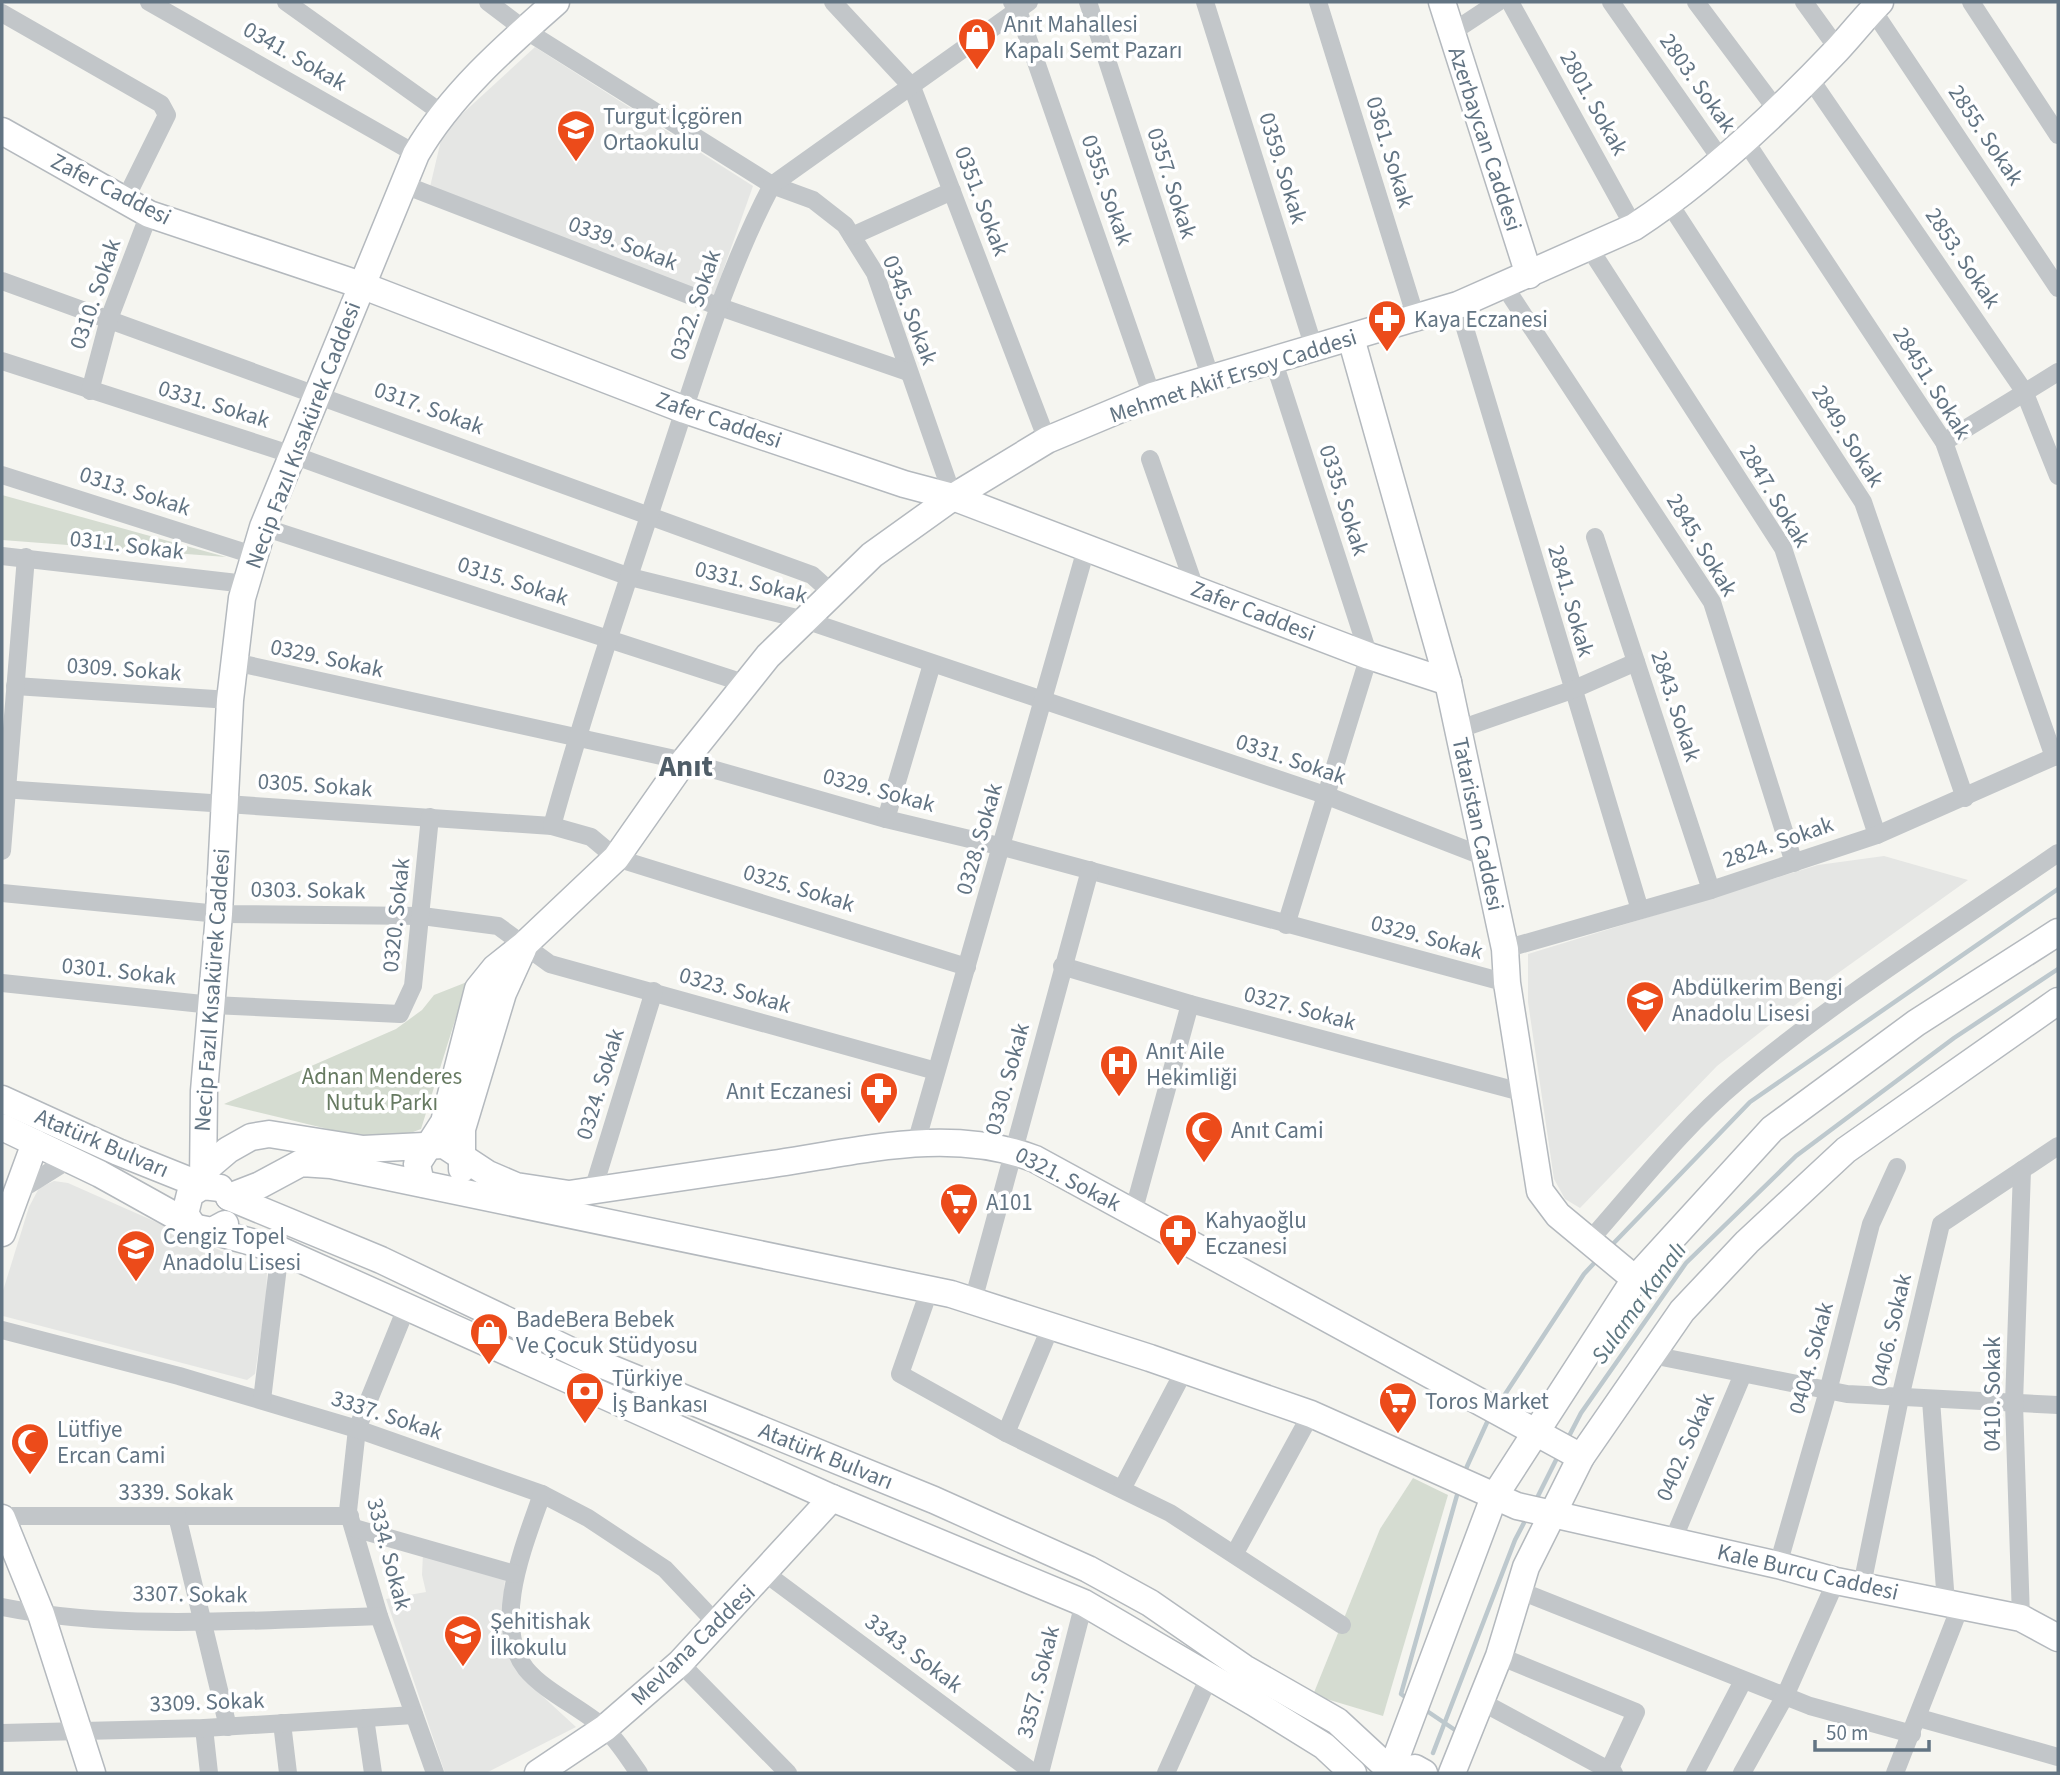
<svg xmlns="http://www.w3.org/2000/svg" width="2060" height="1775" font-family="'Source Sans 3',sans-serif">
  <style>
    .built { fill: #e5e6e4 }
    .green { fill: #d5dcd1 }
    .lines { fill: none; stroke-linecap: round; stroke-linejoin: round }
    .stream { stroke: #bdc8cd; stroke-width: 4.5 }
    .secondary-casing { stroke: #b4b9be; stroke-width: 29 }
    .street { stroke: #c2c6c9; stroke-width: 18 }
    .secondary { stroke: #fff; stroke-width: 26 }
    .labels { text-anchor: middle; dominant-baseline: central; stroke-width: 7; stroke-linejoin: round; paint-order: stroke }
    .poi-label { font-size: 23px; fill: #627483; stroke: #fff; text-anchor: start }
    .street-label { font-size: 23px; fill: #627483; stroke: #fff }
    .park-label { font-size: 23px; fill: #667a61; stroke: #fff }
    .water-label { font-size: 24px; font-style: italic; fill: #5e7781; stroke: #fff }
    .district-label { font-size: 30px; font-weight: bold; fill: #505e68; stroke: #fff }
  </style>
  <rect width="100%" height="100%" fill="#f5f5f0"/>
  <g class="built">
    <path d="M535,47L753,186L714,296L430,187L441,140L450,125Z"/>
    <path d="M1884,856L1968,880L1813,991L1717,1066L1580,1208L1565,1199L1554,1179L1528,1002V954L1818,865Z"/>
    <path d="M54,1181L68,1183L267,1271L266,1300L255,1374L247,1380L3,1316L2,1294L29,1207L39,1188Z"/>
    <path d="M423,1553L505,1579L503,1605L526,1681L576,1727L486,1773H445L386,1599L426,1592L422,1575Z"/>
  </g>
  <g class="green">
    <path d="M2,495L226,557L2,540Z"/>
    <path d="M467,982L421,1129L397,1138L357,1136L224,1104L396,1029L422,1010L434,995Z"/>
    <path d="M1413,1478L1448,1495L1383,1716L1313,1695L1380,1529Z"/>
  </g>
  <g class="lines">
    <g class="stream">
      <path d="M1609,1248L1750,1102L2058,889"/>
      <path d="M1500,1402L1584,1274L1598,1259"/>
      <path d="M1567,1440L1581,1413L1686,1263L1796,1156L1954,1038L2058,969"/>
      <path d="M1464,1473L1489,1418"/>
      <path d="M1536,1500L1559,1454"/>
      <path d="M1408,1699L1401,1694L1459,1488"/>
      <path d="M1424,1709L1458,1732"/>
      <path d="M1433,1753L1515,1540L1527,1517"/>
    </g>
    <defs>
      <g id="secondary">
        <path d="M1442,2L1529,275"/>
        <path d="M2,131L149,214L361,285L685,410L904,484L953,497L1369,656L1448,682"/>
        <path d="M1351,338L1448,682L1505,949L1507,983L1540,1191L1558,1215L1635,1279"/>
        <path d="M2,1099L118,1152L203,1186"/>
        <path d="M2,1127L100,1174L197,1228L212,1231L225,1224"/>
        <path d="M462,1169V1129L503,993L523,949"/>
        <path d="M203,1184L204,1091L219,914L230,700L242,598L263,527L416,154C450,95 506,46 556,2"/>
        <path d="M425,1184L420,1179L417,1164L444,1122L478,989L495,968L524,945L616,858L684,761L768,656L872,555L953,497L1047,440L1152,396L1458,305L1634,227C1705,181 1779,111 1837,50C1852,34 1865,17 1880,2"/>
        <path d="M203,1186L208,1167L228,1150L251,1137L269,1134L363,1149L444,1145L488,1174L516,1186L569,1194C639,1183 709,1173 779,1163C864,1150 952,1127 1035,1159L1581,1457"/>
        <path d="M229,1197L381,1260L588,1359L934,1500L1088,1569L1150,1603L1244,1668L1337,1721L1391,1771L1494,1497L1635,1279L1772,1129L1916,1023L2058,932"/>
        <path d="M229,1197L260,1185L301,1163L331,1165L951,1294L1150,1358L1311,1414L1517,1506L1778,1565L1836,1581L2021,1618L2058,1638"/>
        <path d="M191,1223L185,1214L190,1194L203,1186L220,1188"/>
        <path d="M212,1231L280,1250L832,1498L1084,1603L1253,1702L1324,1746L1353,1773"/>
        <path d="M2,1233L35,1143"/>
        <path d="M2,1518L41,1614L92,1773"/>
        <path d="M538,1773L605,1728L680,1663L832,1498"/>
        <path d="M1389,1773L1415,1768L1424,1773"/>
        <path d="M1452,1773L1499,1656L1526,1567L1581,1457L1682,1311L1747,1242L1846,1150L2058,1001"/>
      </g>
    </defs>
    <use href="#secondary" class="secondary-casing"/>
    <g class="street">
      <path d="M149,2L416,154"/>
      <path d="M286,2L443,114"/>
      <path d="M488,2L525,30L772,185L813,200L845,225L875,273L953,497"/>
      <path d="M833,2L912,87L1047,440"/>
      <path d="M1012,2L1018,10L1152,396"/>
      <path d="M1088,2L1211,379"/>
      <path d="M1205,2L1314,348"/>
      <path d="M1318,2L1416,318"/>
      <path d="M1510,2L1634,227"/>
      <path d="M1611,2L1720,158"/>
      <path d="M1696,2L1776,109"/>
      <path d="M1804,2L1838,49"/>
      <path d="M1971,2L2058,135"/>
      <path d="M1872,9L2058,288"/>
      <path d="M2,13L161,104L167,115L125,200"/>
      <path d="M1451,33L1498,2"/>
      <path d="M1809,77L2024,391L2058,476"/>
      <path d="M1744,139L1944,442L2054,757"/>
      <path d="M402,184L720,307L908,372"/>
      <path d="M1669,203L1863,502L1965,798"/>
      <path d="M852,236L952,191"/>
      <path d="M1590,249L1783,548L1877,835"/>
      <path d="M2,281L812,575L832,593"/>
      <path d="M1503,284L1712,602L1794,863"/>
      <path d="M1458,305L1640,910"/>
      <path d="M1273,359L1369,656L1286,925"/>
      <path d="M2,361L293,455L630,577L805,620L1325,795L1485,857"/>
      <path d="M90,391L109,319L149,214"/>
      <path d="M1944,442L2058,372"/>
      <path d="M1150,459L1195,588"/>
      <path d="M2,475L253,555"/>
      <path d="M263,527L747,684"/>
      <path d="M1595,537L1711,890"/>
      <path d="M2,556L246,584"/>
      <path d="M234,662L684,761L886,819L1003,847L1507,983"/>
      <path d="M15,686L230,700"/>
      <path d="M1457,730L1572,690L1636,662"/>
      <path d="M2,789L552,826L591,837L616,858L967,967"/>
      <path d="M886,819L932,664"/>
      <path d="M552,826C586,703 627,583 667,462C698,369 726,272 772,185L1029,2"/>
      <path d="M2,851L26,557"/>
      <path d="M2,893L219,914L422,916L498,926L550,964L936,1071"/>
      <path d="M1505,949L1711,890L1877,835L2058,755"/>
      <path d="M1062,966L1190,1004L1525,1093"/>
      <path d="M2,983L212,1005L400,1014L413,986L430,817"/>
      <path d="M916,1143L1086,549"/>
      <path d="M593,1190L654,991"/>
      <path d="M20,1195L25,1187L70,1159"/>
      <path d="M1133,1213L1190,1004"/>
      <path d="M1589,1241C1637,1187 1683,1127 1738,1081C1838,997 1951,927 2058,853"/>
      <path d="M929,1291L900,1374L1006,1433L1170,1513L1342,1625"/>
      <path d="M973,1301L1090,870"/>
      <path d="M407,1306L357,1429L348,1511L379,1616L435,1773"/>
      <path d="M2,1330L179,1376L357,1429L542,1494L588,1518L665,1569L718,1625"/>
      <path d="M1652,1355L1847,1394L2058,1405"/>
      <path d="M262,1400L280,1250"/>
      <path d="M1931,1400L1946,1603"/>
      <path d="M1006,1433L1051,1326"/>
      <path d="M1122,1489L1184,1371"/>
      <path d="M542,1494C526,1541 490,1623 526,1669C544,1691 581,1708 603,1727C617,1739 628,1758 639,1773"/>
      <path d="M2,1516H350"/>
      <path d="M177,1516L228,1727"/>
      <path d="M354,1528L515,1574"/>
      <path d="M1673,1540L1743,1374"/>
      <path d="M1235,1553L1311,1414"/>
      <path d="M1778,1565L1828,1391L1871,1224L1897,1167"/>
      <path d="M765,1573L1034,1773"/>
      <path d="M1862,1585L1900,1398L1941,1224L2058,1146"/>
      <path d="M1518,1590L1810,1706L1912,1734"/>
      <path d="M2,1607C121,1631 257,1620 379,1616"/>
      <path d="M2021,1618L2014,1403L2022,1170"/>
      <path d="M1499,1656L1636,1712L1609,1770"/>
      <path d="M680,1663L788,1773"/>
      <path d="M1480,1701L1614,1773"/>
      <path d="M365,1718L373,1773"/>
      <path d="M1919,1718L2058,1757"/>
      <path d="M282,1723L288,1773"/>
      <path d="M204,1728L209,1773"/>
      <path d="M2,1733L204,1728L414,1715"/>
      <path d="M1040,1773L1084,1603"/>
      <path d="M1166,1773L1209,1677"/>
      <path d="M1695,1773L1743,1681"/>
      <path d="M1742,1773L1785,1696L1836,1581"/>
      <path d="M1895,1773L1960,1607"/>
    </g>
    <use href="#secondary" class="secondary"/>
  </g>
  <defs>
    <symbol id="shop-pin" viewBox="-11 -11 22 30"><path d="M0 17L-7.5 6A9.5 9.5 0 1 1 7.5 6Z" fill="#ec4b1a" stroke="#fff"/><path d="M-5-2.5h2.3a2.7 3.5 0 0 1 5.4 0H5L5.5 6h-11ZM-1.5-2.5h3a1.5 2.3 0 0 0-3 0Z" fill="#fff"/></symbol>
    <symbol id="school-pin" viewBox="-11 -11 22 30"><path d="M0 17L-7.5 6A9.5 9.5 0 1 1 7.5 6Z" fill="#ec4b1a" stroke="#fff"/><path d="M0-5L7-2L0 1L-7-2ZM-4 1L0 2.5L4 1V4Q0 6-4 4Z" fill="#fff"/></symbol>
    <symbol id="pharmacy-pin" viewBox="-11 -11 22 30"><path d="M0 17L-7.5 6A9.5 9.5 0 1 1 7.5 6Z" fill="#ec4b1a" stroke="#fff"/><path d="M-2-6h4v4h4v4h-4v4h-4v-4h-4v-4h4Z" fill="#fff"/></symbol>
    <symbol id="hospital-pin" viewBox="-11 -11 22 30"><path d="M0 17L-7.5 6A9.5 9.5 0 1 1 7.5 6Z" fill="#ec4b1a" stroke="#fff"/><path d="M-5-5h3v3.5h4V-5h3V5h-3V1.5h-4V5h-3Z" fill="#fff"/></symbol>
    <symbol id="mosque-pin" viewBox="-11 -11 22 30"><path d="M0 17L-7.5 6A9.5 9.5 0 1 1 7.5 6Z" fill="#ec4b1a" stroke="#fff"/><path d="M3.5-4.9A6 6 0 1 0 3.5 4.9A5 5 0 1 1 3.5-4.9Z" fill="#fff"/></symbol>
    <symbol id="supermarket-pin" viewBox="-11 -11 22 30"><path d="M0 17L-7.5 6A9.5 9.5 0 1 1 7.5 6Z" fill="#ec4b1a" stroke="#fff"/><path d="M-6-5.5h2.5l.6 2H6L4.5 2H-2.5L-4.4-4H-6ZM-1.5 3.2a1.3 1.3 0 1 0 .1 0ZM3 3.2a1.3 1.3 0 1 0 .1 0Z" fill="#fff"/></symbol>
    <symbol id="bank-pin" viewBox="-11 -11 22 30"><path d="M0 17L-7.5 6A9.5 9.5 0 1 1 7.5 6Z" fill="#ec4b1a" stroke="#fff"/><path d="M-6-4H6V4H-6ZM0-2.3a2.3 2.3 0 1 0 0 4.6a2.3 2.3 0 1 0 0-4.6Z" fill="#fff"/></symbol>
  </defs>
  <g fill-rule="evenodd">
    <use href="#shop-pin" x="955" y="15" width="44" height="60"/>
    <use href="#school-pin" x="554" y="107" width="44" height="60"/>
    <use href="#pharmacy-pin" x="1365" y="297" width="44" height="60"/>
    <use href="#school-pin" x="1623" y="978" width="44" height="60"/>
    <use href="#hospital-pin" x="1097" y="1042" width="44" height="60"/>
    <use href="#pharmacy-pin" x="857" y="1069" width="44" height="60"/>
    <use href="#mosque-pin" x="1182" y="1108" width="44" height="60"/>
    <use href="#supermarket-pin" x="937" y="1180" width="44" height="60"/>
    <use href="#pharmacy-pin" x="1156" y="1211" width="44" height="60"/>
    <use href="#school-pin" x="114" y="1227" width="44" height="60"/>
    <use href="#shop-pin" x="467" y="1310" width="44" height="60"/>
    <use href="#bank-pin" x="563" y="1369" width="44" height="60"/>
    <use href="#supermarket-pin" x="1376" y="1379" width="44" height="60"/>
    <use href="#mosque-pin" x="8" y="1420" width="44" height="60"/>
    <use href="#school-pin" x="441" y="1612" width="44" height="60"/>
  </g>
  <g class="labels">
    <g class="poi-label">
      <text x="1004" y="24">Anıt Mahallesi<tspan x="1004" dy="26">Kapalı Semt Pazarı</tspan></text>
      <text x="603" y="116">Turgut İçgören<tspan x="603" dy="26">Ortaokulu</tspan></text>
      <text x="1414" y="319">Kaya Eczanesi</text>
      <text x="1672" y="987">Abdülkerim Bengi<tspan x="1672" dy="26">Anadolu Lisesi</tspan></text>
      <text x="1146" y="1051">Anıt Aile<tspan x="1146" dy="26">Hekimliği</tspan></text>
      <text x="852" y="1091" text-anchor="end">Anıt Eczanesi</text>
      <text x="1231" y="1130">Anıt Cami</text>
      <text x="986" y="1202">A101</text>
      <text x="1205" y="1220">Kahyaoğlu<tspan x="1205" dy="26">Eczanesi</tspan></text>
      <text x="163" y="1236">Cengiz Topel<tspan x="163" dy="26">Anadolu Lisesi</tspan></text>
      <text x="516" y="1319">BadeBera Bebek<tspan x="516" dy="26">Ve Çocuk Stüdyosu</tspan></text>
      <text x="612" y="1378">Türkiye<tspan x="612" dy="26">İş Bankası</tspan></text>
      <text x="1425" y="1401">Toros Market</text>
      <text x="57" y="1429">Lütfiye<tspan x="57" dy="26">Ercan Cami</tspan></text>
      <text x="490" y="1621">Şehitishak<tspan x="490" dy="26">İlkokulu</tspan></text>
    </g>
    <g class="street-label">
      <text transform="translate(295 56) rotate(30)">0341. Sokak</text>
      <text transform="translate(1698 83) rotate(55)">2803. Sokak</text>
      <text transform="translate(1594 103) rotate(61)">2801. Sokak</text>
      <text transform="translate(1986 135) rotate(56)">2855. Sokak</text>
      <text transform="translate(1485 139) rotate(72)">Azerbaycan Caddesi</text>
      <text transform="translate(1390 152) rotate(73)">0361. Sokak</text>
      <text transform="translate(1283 168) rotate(73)">0359. Sokak</text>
      <text transform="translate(1172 183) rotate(72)">0357. Sokak</text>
      <text transform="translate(111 189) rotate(27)">Zafer Caddesi</text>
      <text transform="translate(1107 190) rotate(71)">0355. Sokak</text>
      <text transform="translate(982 201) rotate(69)">0351. Sokak</text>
      <text transform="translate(623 243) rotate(21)">0339. Sokak</text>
      <text transform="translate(1963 258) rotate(56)">2853. Sokak</text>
      <text transform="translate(95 294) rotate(-71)">0310. Sokak</text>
      <text transform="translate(695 305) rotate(-71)">0322. Sokak</text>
      <text transform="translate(910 310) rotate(69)">0345. Sokak</text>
      <text transform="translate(1233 376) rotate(-18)">Mehmet Akif Ersoy Caddesi</text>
      <text transform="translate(1932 383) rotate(58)">28451. Sokak</text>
      <text transform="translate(214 404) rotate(17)">0331. Sokak</text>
      <text transform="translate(429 408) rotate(20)">0317. Sokak</text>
      <text transform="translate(719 420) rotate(19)">Zafer Caddesi</text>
      <text transform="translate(303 435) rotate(-69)">Necip Fazıl Kısakürek Caddesi</text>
      <text transform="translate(1848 436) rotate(58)">2849. Sokak</text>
      <text transform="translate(135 491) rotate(18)">0313. Sokak</text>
      <text transform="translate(1775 496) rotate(59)">2847. Sokak</text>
      <text transform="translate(1344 500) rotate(72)">0335. Sokak</text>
      <text transform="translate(127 545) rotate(7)">0311. Sokak</text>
      <text transform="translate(1702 545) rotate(59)">2845. Sokak</text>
      <text transform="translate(513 581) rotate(18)">0315. Sokak</text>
      <text transform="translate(751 582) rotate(14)">0331. Sokak</text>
      <text transform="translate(1571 601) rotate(74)">2841. Sokak</text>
      <text transform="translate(1253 611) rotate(21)">Zafer Caddesi</text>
      <text transform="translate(327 658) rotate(12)">0329. Sokak</text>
      <text transform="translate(124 669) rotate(4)">0309. Sokak</text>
      <text transform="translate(1676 706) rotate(72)">2843. Sokak</text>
      <text transform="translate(1291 759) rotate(19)">0331. Sokak</text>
      <text transform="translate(315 785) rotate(4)">0305. Sokak</text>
      <text transform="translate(879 790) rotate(15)">0329. Sokak</text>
      <text transform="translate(1478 824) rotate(78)">Tataristan Caddesi</text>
      <text transform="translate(979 839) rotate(-74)">0328. Sokak</text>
      <text transform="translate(1778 842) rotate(-19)">2824. Sokak</text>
      <text transform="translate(799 888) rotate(17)">0325. Sokak</text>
      <text transform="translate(308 890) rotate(1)">0303. Sokak</text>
      <text transform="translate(396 915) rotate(-84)">0320. Sokak</text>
      <text transform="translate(1427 937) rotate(15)">0329. Sokak</text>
      <text transform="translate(119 971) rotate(6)">0301. Sokak</text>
      <text transform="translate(212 990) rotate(-86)">Necip Fazıl Kısakürek Caddesi</text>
      <text transform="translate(735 990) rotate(16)">0323. Sokak</text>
      <text transform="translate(1300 1008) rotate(15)">0327. Sokak</text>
      <text transform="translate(1007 1079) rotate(-75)">0330. Sokak</text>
      <text transform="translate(600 1084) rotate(-73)">0324. Sokak</text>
      <text transform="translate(102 1143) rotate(23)">Atatürk Bulvarı</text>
      <text transform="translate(1068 1179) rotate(27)">0321. Sokak</text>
      <text transform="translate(1891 1330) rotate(-77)">0406. Sokak</text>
      <text transform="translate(1811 1358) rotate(-75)">0404. Sokak</text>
      <text transform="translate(1992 1394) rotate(-90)">0410. Sokak</text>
      <text transform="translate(387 1415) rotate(18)">3337. Sokak</text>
      <text transform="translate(1685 1447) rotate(-67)">0402. Sokak</text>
      <text transform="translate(826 1456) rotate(22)">Atatürk Bulvarı</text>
      <text x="176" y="1492">3339. Sokak</text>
      <text transform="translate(389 1554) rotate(75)">3334. Sokak</text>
      <text transform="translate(1808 1572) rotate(13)">Kale Burcu Caddesi</text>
      <text transform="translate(190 1594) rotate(1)">3307. Sokak</text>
      <text transform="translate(693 1645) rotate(-44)">Mevlana Caddesi</text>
      <text transform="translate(914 1653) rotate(37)">3343. Sokak</text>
      <text transform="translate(1038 1682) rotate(-76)">3357. Sokak</text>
      <text transform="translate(207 1702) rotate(-2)">3309. Sokak</text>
    </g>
    <g class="park-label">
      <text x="382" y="1076">Adnan Menderes<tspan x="382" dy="26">Nutuk Parkı</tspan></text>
    </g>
    <g class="water-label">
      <text transform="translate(1639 1303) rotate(-54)">Sulama Kanalı</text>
    </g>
    <g class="district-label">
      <text x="686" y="766">Anıt</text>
    </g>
  </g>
  <rect width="2060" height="1775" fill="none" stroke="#627483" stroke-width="7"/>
  <path d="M1815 1740v10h114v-10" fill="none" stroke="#627483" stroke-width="3.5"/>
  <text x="1826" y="1740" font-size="21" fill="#627483" stroke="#ffffff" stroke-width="5" paint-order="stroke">50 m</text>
</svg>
